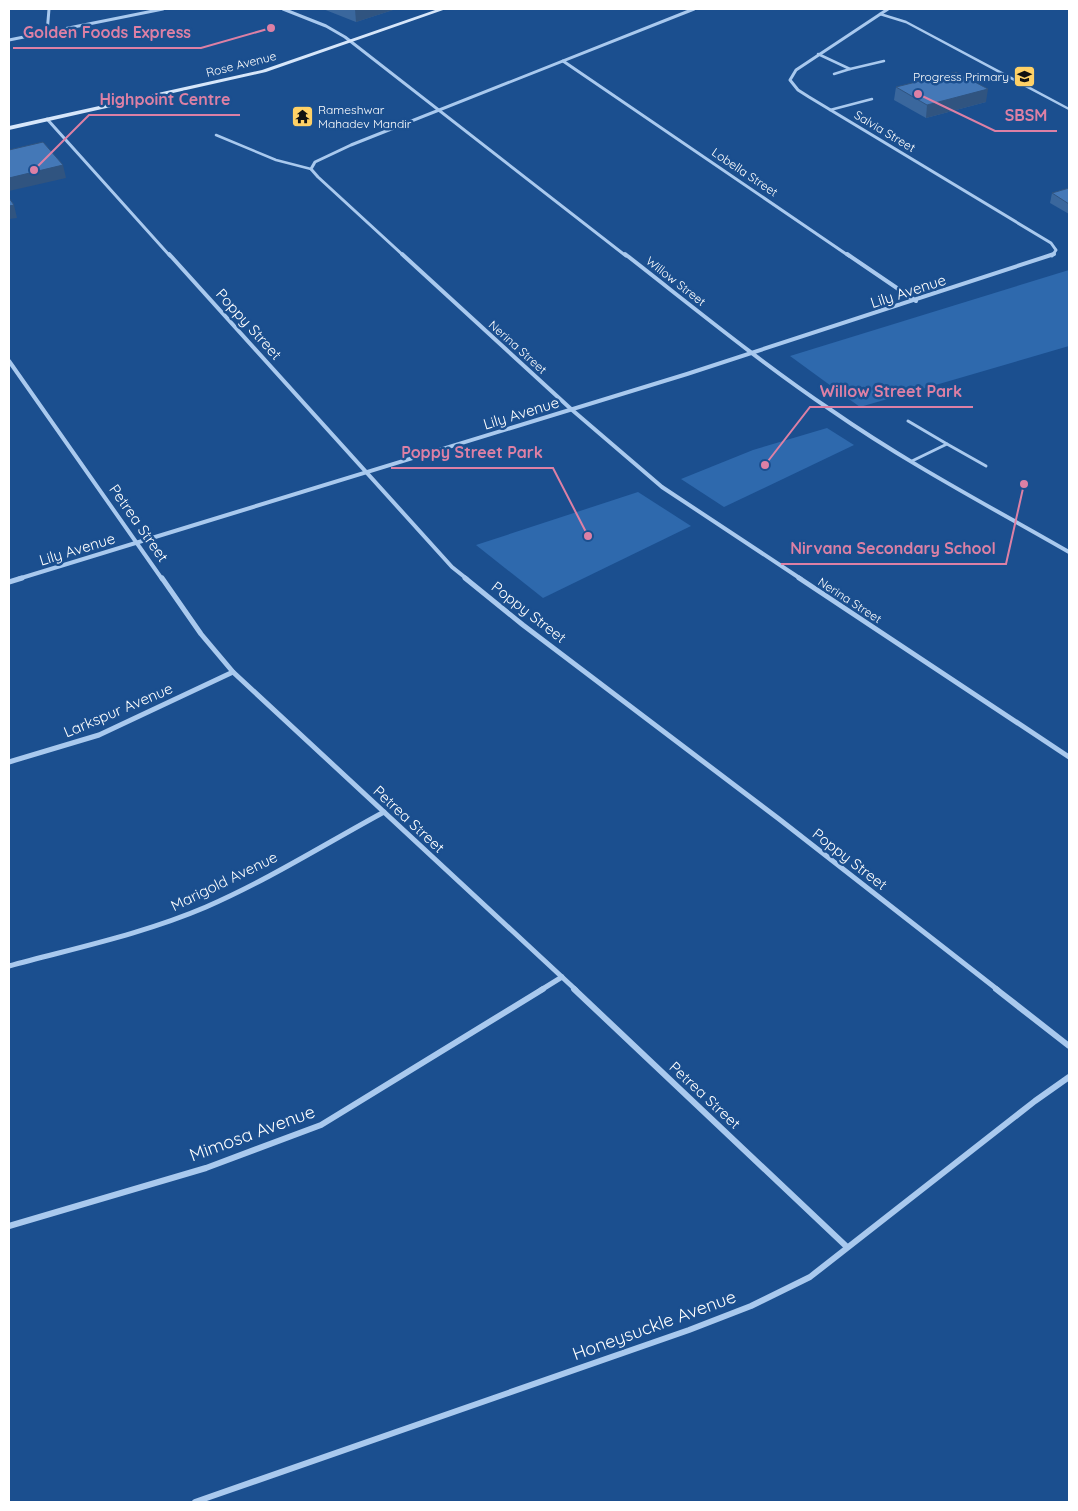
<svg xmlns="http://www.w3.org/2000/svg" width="1078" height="1511" font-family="Quicksand,sans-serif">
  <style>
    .green { fill: #2e69ad }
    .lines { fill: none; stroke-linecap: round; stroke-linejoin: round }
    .lane-far1 { stroke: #a9c9ee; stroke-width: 2.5 }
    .lane { stroke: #a9c9ee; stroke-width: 3 }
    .street-far3 { stroke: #a9c9ee; stroke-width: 3 }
    .street-far2 { stroke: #a9c9ee; stroke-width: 4 }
    .street-far1 { stroke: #a9c9ee; stroke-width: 5 }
    .street { stroke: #a9c9ee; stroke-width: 6 }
    .secondary { fill: #d6e6fa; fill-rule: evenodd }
    .wall { fill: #3a679d }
    .shaded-wall { fill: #305480 }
    .building { fill: #4478b7; stroke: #305480 }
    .labels { text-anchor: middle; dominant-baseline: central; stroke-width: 5; stroke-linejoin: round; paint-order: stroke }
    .far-street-label { font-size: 12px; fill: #fff; stroke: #1b4f8f }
    .far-poi-label { font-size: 12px; fill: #fff; stroke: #1b4f8f; text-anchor: end }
    .street-label { font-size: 15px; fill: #fff; stroke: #1b4f8f }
    .near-street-label { font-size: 18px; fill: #fff; stroke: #1b4f8f }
    .leader { fill: none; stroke: #dd80a5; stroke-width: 2 }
    .callout-dot { fill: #dd80a5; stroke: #1b4f8f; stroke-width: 2 }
    .callout-label { font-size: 16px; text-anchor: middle; font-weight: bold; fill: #dd80a5; stroke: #1b4f8f; stroke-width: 5; stroke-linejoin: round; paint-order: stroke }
  </style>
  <rect width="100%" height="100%" fill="#1b4f8f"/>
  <g class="green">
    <path d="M1069,270V346L860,407L790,356Z"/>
    <path d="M827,428L854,445L724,507L681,479L753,450Z"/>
    <path d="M638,492L691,526L543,598L476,545Z"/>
  </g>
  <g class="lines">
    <g class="lane-far1">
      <path d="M880,14L906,22L1069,109"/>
      <path d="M818,54L850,69L884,61"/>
      <path d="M834,74L850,69"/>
      <path d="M830,110L872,99"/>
      <path d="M216,135L276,160L311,169"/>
    </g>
    <g class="lane">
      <path d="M908,421L947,444L912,461"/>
      <path d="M947,444L986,466"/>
    </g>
    <g class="street-far3">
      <path d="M283,9L326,26L345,37L626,256"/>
      <path d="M888,9L796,70L790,80L798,90L809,97L1051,243L1056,250L1052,256"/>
      <path d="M47,33L49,9"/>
      <path d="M9,40L163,9"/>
      <path d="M563,61L849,256"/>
      <path d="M47,119L170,256"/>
      <path d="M404,256L318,177L311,169L315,162L351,145L694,9"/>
    </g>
    <g class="street-far2">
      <path d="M169,254L452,567L467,579"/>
      <path d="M402,254L571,409L662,487L801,579"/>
      <path d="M625,254C693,307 760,362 831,410C907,463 989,506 1069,552"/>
      <path d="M847,254L916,301"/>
      <path d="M9,361L162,579"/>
      <path d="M18,579L687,374L1054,254"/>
    </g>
    <g class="street-far1">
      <path d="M162,578L201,634L233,672L576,990"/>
      <path d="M465,578L523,625L779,819L998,990"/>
      <path d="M799,578L1069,757"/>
      <path d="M9,582L22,578"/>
      <path d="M9,762L99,735L233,672"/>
      <path d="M9,966C75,948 143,934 206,907C268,880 325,844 384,812"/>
      <path d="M541,990L562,977"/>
    </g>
    <g class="street">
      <path d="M574,989L847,1247"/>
      <path d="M996,989L1069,1046"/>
      <path d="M9,1226L206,1168L321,1125L543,989"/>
      <path d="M195,1502L689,1330L751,1306L810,1277L1035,1101L1069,1077"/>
    </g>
    <path class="secondary" d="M438,9H446L266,72L9,130V126L262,70Z"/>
  </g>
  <g class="wall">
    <path d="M323,9H396L356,22Z"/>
    <path d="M896,87L986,102L926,118L894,100Z"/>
    <path d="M1069,188V214L1050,203L1052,193Z"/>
  </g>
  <g class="shaded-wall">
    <path d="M355,9H396L356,22Z"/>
    <path d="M988,89L986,102L926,118L927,105Z"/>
    <path d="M63,165L66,178L9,191V178Z"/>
    <path d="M14,205L17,218L9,219V206Z"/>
  </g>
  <g class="building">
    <path d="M956,72L988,89L927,105L896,87Z"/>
    <path d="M43,142L63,165L9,178V150Z"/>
    <path d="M1069,188V204L1052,193Z"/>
    <path d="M9,198L14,205L9,206Z"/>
  </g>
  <defs>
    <symbol id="school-square" viewBox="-11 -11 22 22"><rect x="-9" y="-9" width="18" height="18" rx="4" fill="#ffd166" stroke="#1b4f8f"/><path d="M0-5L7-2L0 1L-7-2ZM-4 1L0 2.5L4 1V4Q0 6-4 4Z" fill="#111"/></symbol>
    <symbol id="temple-square" viewBox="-11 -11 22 22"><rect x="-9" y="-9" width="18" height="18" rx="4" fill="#ffd166" stroke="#1b4f8f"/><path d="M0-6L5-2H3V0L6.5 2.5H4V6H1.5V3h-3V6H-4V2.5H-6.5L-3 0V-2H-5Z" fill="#111"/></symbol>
  </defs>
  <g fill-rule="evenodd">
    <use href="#school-square" x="1012" y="64" width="25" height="25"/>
    <use href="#temple-square" x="290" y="104" width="25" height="25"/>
  </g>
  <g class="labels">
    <g class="far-street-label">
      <text transform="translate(241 64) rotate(-14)">Rose Avenue</text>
      <text transform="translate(885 131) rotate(31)">Salvia Street</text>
      <text transform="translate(745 172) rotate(34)">Lobella Street</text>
      <text transform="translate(676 281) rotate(38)">Willow Street</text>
      <text transform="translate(518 347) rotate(42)">Nerina Street</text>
      <text transform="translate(850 600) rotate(33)">Nerina Street</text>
    </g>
    <g class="far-poi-label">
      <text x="1009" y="76">Progress Primary</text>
      <text x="318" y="109" text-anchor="start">Rameshwar<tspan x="318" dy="14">Mahadev Mandir</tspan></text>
    </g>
    <g class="street-label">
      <text transform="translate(908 291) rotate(-18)">Lily Avenue</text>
      <text transform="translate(249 324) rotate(48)">Poppy Street</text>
      <text transform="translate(521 413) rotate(-17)">Lily Avenue</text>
      <text transform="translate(139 523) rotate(55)">Petrea Street</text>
      <text transform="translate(77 549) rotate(-17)">Lily Avenue</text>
      <text transform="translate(529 612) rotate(38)">Poppy Street</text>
      <text transform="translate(118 710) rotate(-23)">Larkspur Avenue</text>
      <text transform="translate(409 819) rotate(43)">Petrea Street</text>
      <text transform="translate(850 859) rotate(38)">Poppy Street</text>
      <text transform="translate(224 881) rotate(-26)">Marigold Avenue</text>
      <text transform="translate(705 1095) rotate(43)">Petrea Street</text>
    </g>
    <g class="near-street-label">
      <text transform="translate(252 1133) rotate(-20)">Mimosa Avenue</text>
      <text transform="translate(654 1325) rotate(-20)">Honeysuckle Avenue</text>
    </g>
  </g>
  <path class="leader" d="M271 28L201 48H13M34 170L89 115H240M918 94L995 131H1057M765 465L810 407H973M588 536L553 468H391M1024 484L1006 564H781"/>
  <g class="callout-dot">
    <circle cx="271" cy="28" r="5"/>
    <circle cx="34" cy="170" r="5"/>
    <circle cx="918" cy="94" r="5"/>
    <circle cx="765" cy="465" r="5"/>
    <circle cx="588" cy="536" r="5"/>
    <circle cx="1024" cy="484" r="5"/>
  </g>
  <g class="callout-label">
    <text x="107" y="38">Golden Foods Express</text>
    <text x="165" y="105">Highpoint Centre</text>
    <text x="1026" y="121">SBSM</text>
    <text x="891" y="397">Willow Street Park</text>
    <text x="472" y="458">Poppy Street Park</text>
    <text x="893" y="554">Nirvana Secondary School</text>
  </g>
  <rect width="1078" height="1511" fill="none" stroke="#ffffff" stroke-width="20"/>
</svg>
